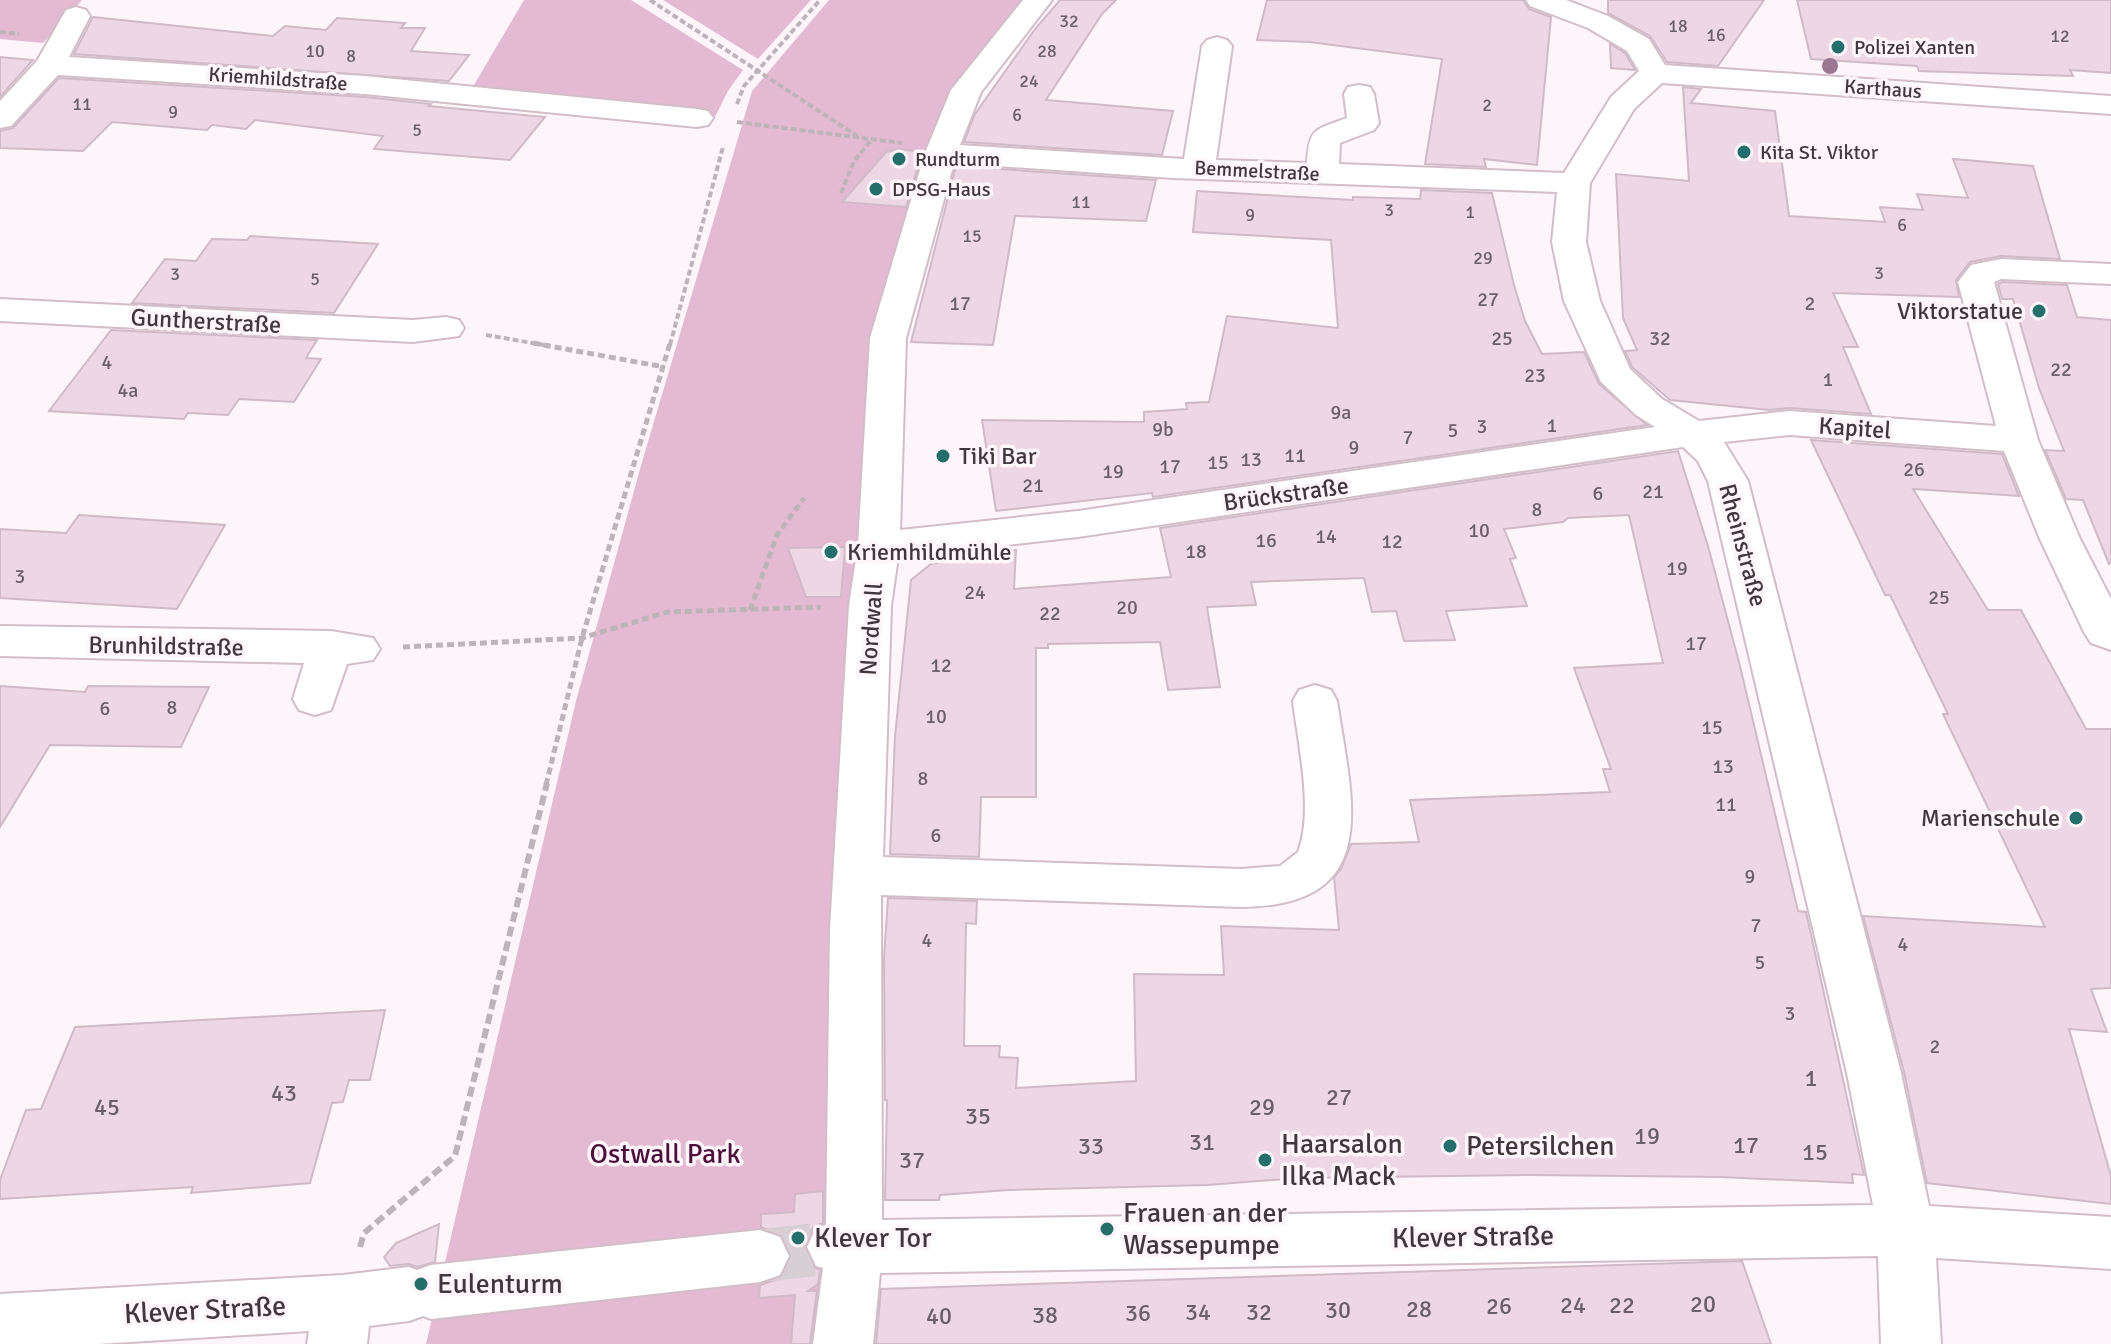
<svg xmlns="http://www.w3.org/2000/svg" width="2111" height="1344" font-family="Signika,sans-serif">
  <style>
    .green { fill: #e4bad3 }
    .building { fill: #edd7e4; stroke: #d0bac7; stroke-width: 2 }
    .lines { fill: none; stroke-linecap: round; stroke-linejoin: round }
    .minor-tunnel { stroke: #d8cfd5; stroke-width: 53; stroke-dasharray: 53 26; stroke-linecap: butt }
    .minor-casing { stroke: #d2bdc9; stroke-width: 4 }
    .path-far2 { stroke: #bdb4ba; stroke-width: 4; stroke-dasharray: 6 3; stroke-linecap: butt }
    .path-far1 { stroke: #bdb4ba; stroke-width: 5; stroke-dasharray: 7 4; stroke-linecap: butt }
    .path { stroke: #bdb4ba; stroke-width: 6; stroke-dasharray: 10 5; stroke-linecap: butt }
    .minor { fill: #fff; fill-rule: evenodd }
    .tree { fill: #9c7791 }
    .poi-dot { fill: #246f6c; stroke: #fef5fb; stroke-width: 3 }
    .labels { text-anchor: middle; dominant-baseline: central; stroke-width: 7; stroke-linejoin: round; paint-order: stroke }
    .far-number-label { font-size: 18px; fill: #6c6068 }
    .far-poi-label { font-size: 20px; fill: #41383e; stroke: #fef5fb; text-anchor: start }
    .far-street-label { font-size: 20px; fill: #41383e; stroke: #fef5fb }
    .number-label { font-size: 20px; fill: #6c6068 }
    .poi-label { font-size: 24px; fill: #41383e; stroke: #fef5fb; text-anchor: end }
    .street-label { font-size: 24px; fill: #41383e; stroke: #fef5fb }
    .near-number-label { font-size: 24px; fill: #6c6068 }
    .near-poi-label { font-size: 28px; fill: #41383e; stroke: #fef5fb; text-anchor: start }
    .near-park-label { font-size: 28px; fill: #4c103b; stroke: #fef5fb }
    .near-street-label { font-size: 28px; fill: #41383e; stroke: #fef5fb }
  </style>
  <rect width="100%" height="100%" fill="#fef5fb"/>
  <g class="green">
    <path d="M0,0H82L43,43L0,39Z"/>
    <path d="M524,0H631L743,70L728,91L714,119L468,95Z"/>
    <path d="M663,0H811L758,59Z"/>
    <path d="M829,0H1038L966,90L888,338L843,1344H426L576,701L642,462L752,91Z"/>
  </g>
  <g class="building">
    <path d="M1060,0H1116L1102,14L1046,100L1173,111L1162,155L964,142L975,114L1035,29Z"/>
    <path d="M1267,0H1523L1529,9L1551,17L1537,165L1484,159L1486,167L1425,164L1442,59L1309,42L1257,40Z"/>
    <path d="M1608,0H1764L1718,66L1667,62L1650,36L1608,13Z"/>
    <path d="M1797,0H2111V73L2070,70L2073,76L1919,71L1917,66L1811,59Z"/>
    <path d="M93,17L273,36L285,26L326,30L337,18L405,23L401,28H425L411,51L469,55L449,81L74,54Z"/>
    <path d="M1610,44L1625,53L1635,70L1611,68Z"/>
    <path d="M0,57L33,60L0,97Z"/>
    <path d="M59,78L365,97L431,104L429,106L545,117L510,160L374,149L383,136L255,120L246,129L212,125L207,130L112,122L83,151L0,148V131L13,128Z"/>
    <path d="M1683,87L1701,89L1691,103L1775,111L1789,216L1885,222L1880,207L1923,210L1917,194L1968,198L1953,159L2033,166L2060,259L2001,256L1970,262L1956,280L1959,297L1833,293L1858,347H1843L1871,414L1790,408L1769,410L1670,400L1632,367L1625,351L1637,350L1623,318L1616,174L1689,181Z"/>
    <path d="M900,149L922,152L906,207L842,202L886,152Z"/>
    <path d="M956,166L1156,180L1146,221L1015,216L993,345L911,342Z"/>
    <path d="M1421,190L1492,193L1514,285L1525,321L1542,354L1584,352L1599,384L1647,425L1153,497L1152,493L996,511L982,420L1144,422V412L1187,409L1186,403L1209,402L1227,316L1338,328L1331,240L1193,232L1197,191L1353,200V197L1420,199Z"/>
    <path d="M250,236L378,244L334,313L132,303L165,259L196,261L212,239L247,240Z"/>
    <path d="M2002,282L2067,285L2077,317L2111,320V563L2109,564L2083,500L2066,499L2045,450L2064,451L2039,388L2013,299H2002L1998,284Z"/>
    <path d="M111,330L317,340L306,358L321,359L294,402L239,399L228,415L188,413L184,419L49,411Z"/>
    <path d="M1811,440L2002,454L2019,496L1913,489L1988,610H2021L2086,729H2111V988L2091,989L2107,1032L2069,1029L2111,1176V1204L1927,1183L1904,1072L1863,916L2045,927L1943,714H1948L1890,595H1885Z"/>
    <path d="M1678,451L1708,546L1740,666L1798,911L1806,912L1864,1175L1852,1174L1853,1183L1720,1177L1530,1175L1300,1178L1207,1185L1008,1190L940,1195L939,1200H885L887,1100H885L884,958L888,898L977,901L976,924L966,923L964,1046H1000L999,1057L1018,1058L1016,1088L1136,1081L1134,974L1224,975L1221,926L1339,930L1334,877L1341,869L1351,844L1419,842L1410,800L1610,792L1603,769H1611L1574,668L1663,663L1629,515L1568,518L1563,522L1504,529L1516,558L1510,559L1527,606L1446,611L1455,640L1404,641L1396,611L1372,612L1364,578L1251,582L1256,605L1207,607L1220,687L1168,690L1160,642L1048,644V648H1036V797H981L979,857L890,854L895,736L911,580L931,564L1016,550L1014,589L1171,577L1160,528Z"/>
    <path d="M79,515L225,525L177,609L0,598V529L66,533Z"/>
    <path d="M845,547L841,597H806L788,548Z"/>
    <path d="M0,686L85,692L88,686L209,687L181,747L50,745L0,827Z"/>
    <path d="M385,1010L370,1080H349L343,1102L332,1103L310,1183L191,1193L193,1187L0,1199V1180L26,1110L41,1109L75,1027Z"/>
    <path d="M823,1191V1223L813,1227L804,1246L813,1267L820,1270L818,1284L808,1291H817L810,1344H791L795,1295L759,1298L760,1285L781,1278L792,1257L783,1236L761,1227V1214L794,1212L795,1194Z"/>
    <path d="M439,1224L435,1262L417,1267L409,1264L390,1266L384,1257L396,1243Z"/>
    <path d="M1742,1261L1771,1344H876L881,1289Z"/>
  </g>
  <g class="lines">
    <path class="minor-tunnel" d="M760,1256L836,1247"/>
    <defs>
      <g id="minor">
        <path d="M1023,0H1052L981,92L960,145L1184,159L1202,46L1207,40L1217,37L1227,40L1232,46L1216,160L1307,163C1309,127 1315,130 1347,118L1344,94L1348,87L1359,85L1370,87L1374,94L1379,123L1374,130L1340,143L1339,164L1564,173L1611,97L1639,71L1627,51L1588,28L1530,6L1526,0H1566L1608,16L1649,39L1665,65L2111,96V114L1662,83L1634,109L1590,183L1586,242L1600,301L1630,369L1662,399L1699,421L1790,411L1996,426L1958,282L1971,265L2001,259L2111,264V284L2001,279L1994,282L2038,440L2080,539L2111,599V650L2091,643L2084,632L2040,539L2004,451L1790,435L1724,442L1748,481L1901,1073L1929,1206L2111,1217V1269L1936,1258L1941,1344H1881L1878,1256L880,1273L873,1344H813L823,1268L816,1266L807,1247L816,1228L826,1225L830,930L849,606L858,546L870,338L925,153L951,90ZM954,163L1173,178L1557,192L1552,242L1564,301L1601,382L1636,415L1655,427L1078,511L900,530L906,338ZM1683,447L1698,461L1708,481L1847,1073L1873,1205L882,1220L881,895L1241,907C1385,906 1352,801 1337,701L1331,690L1315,685L1299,690L1293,701C1298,744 1314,811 1298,852L1280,866L1241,869L883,857L891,606L898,557L1078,537Z"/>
        <path d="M76,7L86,10L90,16L69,57L365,76L697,109L708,111L713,118L708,125L697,127L365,94L58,75L11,126L0,128V101L37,61L66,10Z"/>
        <path d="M0,299L413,320L446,317L459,320L464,328L459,336L413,342L0,321Z"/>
        <path d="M0,626L331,631L373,638L380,649L373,660L347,664L331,710L315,715L299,710L293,699L304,663L0,656Z"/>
        <path d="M760,1230L780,1237L789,1256L780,1275L760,1282L431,1319L423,1316L409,1321L369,1326L367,1344H307L309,1331L98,1344H0V1294L343,1275L409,1267L417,1270L431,1265Z"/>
      </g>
    </defs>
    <use href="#minor" class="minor-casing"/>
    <g class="path-far2">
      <path d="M650,0L857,136"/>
      <path d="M0,32L19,34"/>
      <path d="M737,104L744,86L820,0"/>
      <path d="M737,122L902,143"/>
      <path d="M841,193L854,161L873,138"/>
      <path d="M486,335L544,345"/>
      <path d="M670,345L723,147"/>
    </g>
    <g class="path-far1">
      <path d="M533,343L664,367"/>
      <path d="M750,610L777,535L804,498"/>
      <path d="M403,647L582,638L667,612L821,607"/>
      <path d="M546,785L582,638L670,343"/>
    </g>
    <path class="path" d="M360,1247L364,1233L455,1156L547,783"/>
    <use href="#minor" class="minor"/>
  </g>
  <circle class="tree" cx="1830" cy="66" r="8"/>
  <g class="poi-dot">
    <circle cx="1838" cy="47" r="8"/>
    <circle cx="1744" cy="152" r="8"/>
    <circle cx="899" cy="159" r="8"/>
    <circle cx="876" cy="189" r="8"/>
    <circle cx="2039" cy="311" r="8"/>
    <circle cx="943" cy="456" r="8"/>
    <circle cx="831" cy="552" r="8"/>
    <circle cx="2076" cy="818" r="8"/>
    <circle cx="1450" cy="1146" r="8"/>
    <circle cx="1265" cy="1160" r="8"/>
    <circle cx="1107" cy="1229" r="8"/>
    <circle cx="798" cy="1238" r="8"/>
    <circle cx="421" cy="1284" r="8"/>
  </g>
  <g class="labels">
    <g class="far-number-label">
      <text x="1069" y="21">32</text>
      <text x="1678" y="26">18</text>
      <text x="1716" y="35">16</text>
      <text x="2060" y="36">12</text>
      <text x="315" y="51">10</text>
      <text x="1047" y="51">28</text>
      <text x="351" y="56">8</text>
      <text x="1029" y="81">24</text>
      <text x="82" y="104">11</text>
      <text x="1487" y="105">2</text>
      <text x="173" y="112">9</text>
      <text x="1017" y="115">6</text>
      <text x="417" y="130">5</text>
      <text x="1081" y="202">11</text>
      <text x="1389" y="210">3</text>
      <text x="1470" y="212">1</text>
      <text x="1250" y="215">9</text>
      <text x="1902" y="225">6</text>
      <text x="972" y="236">15</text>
      <text x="1483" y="258">29</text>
      <text x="1879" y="273">3</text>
      <text x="175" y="274">3</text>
      <text x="315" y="279">5</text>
    </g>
    <g class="far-poi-label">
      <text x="1854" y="47">Polizei Xanten</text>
      <text x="1760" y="152">Kita St. Viktor</text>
      <text x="915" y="159">Rundturm</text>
      <text x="892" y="189">DPSG-Haus</text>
    </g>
    <g class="far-street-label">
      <text transform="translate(278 79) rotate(4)">Kriemhildstraße</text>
      <text transform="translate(1883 89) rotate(4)">Karthaus</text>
      <text transform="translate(1257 171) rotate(3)">Bemmelstraße</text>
    </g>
    <g class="number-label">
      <text x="1488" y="299">27</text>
      <text x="960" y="303">17</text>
      <text x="1810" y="303">2</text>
      <text x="1502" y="338">25</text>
      <text x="1660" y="338">32</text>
      <text x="107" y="362">4</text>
      <text x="2061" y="369">22</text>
      <text x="1535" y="375">23</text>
      <text x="1828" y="379">1</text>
      <text x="128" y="390">4a</text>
      <text x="1341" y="412">9a</text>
      <text x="1552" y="425">1</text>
      <text x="1482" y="426">3</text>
      <text x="1163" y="429">9b</text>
      <text x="1453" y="430">5</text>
      <text x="1408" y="437">7</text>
      <text x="1354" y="447">9</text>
      <text x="1295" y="455">11</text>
      <text x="1251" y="459">13</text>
      <text x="1218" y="462">15</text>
      <text x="1170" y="466">17</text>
      <text x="1914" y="469">26</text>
      <text x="1113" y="471">19</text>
      <text x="1033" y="485">21</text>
      <text x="1653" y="491">21</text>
      <text x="1598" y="493">6</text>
      <text x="1537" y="509">8</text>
      <text x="1479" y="530">10</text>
      <text x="1326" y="536">14</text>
      <text x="1266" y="540">16</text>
      <text x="1392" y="541">12</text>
      <text x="1196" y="551">18</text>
      <text x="1677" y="568">19</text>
      <text x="20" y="576">3</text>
      <text x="975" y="592">24</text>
      <text x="1939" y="597">25</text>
      <text x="1127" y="607">20</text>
      <text x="1050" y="613">22</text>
      <text x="1696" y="643">17</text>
      <text x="941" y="665">12</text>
      <text x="172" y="707">8</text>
      <text x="105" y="708">6</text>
      <text x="936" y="716">10</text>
      <text x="1712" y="727">15</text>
      <text x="1723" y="766">13</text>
      <text x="923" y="778">8</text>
      <text x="1726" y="804">11</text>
      <text x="936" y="835">6</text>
      <text x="1750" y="876">9</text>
      <text x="1756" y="925">7</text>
      <text x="927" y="940">4</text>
      <text x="1903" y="944">4</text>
      <text x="1760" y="962">5</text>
      <text x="1790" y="1013">3</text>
      <text x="1935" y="1046">2</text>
    </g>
    <g class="poi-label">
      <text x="2023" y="311">Viktorstatue</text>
      <text x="959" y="456" text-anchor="start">Tiki Bar</text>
      <text x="847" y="552" text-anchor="start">Kriemhildmühle</text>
      <text x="2060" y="818">Marienschule</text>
    </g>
    <g class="street-label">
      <text transform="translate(206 321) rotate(3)">Guntherstraße</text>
      <text transform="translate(1855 428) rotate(4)">Kapitel</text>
      <text transform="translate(1286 494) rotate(-8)">Brückstraße</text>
      <text transform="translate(1743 545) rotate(75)">Rheinstraße</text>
      <text transform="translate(871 629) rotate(-86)">Nordwall</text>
      <text transform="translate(166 646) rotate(1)">Brunhildstraße</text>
    </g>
    <g class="near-number-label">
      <text x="1811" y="1078">1</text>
      <text x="284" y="1093">43</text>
      <text x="1339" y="1097">27</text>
      <text x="107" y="1107">45</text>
      <text x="1262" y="1107">29</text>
      <text x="978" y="1116">35</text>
      <text x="1647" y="1136">19</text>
      <text x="1202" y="1142">31</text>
      <text x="1746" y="1145">17</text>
      <text x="1091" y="1146">33</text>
      <text x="1815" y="1152">15</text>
      <text x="912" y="1160">37</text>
      <text x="1703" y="1304">20</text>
      <text x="1573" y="1305">24</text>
      <text x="1622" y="1305">22</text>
      <text x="1499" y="1306">26</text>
      <text x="1419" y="1309">28</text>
      <text x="1338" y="1310">30</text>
      <text x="1198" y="1312">34</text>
      <text x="1259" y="1312">32</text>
      <text x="1138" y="1313">36</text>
      <text x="1045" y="1315">38</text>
      <text x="939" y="1316">40</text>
    </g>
    <g class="near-poi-label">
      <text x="1281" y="1144">Haarsalon<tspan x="1281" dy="32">Ilka Mack</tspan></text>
      <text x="1466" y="1146">Petersilchen</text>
      <text x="1123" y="1213">Frauen an der<tspan x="1123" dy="32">Wassepumpe</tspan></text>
      <text x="814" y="1238">Klever Tor</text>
      <text x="437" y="1284">Eulenturm</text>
    </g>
    <g class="near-park-label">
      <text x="665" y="1154">Ostwall Park</text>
    </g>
    <g class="near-street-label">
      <text transform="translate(1473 1237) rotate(-1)">Klever Straße</text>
      <text transform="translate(205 1310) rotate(-3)">Klever Straße</text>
    </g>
  </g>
</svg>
